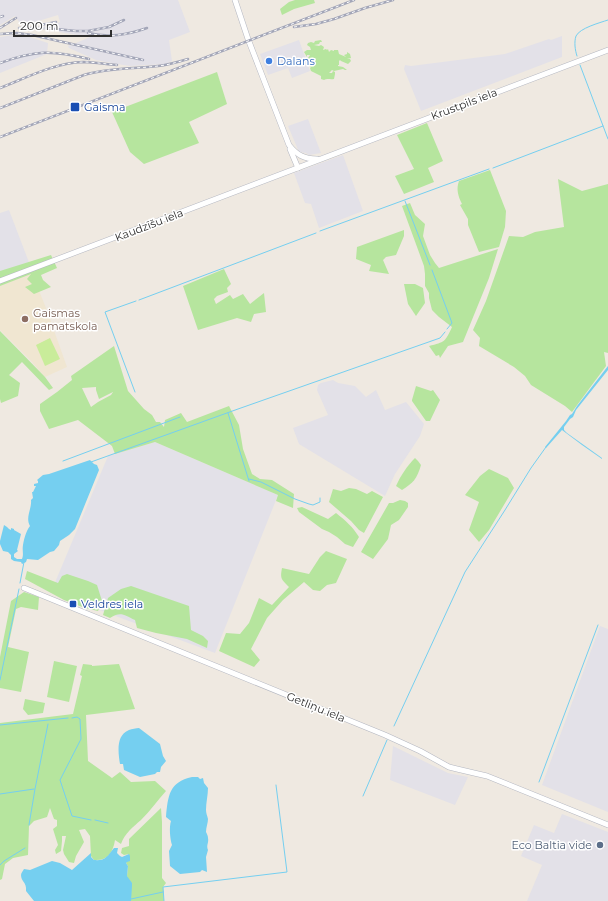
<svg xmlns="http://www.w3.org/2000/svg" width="608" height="901" font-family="Montserrat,sans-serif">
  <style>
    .industrial { fill: #e3e1e8 }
    .education { fill: #f0e6d1 }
    .green { fill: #b6e59e; fill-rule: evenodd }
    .pitch { fill: #c9ec9a }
    .water { fill: #75cff0 }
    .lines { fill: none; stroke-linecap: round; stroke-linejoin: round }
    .stream { stroke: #75cff0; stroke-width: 1 }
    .secondary-casing { stroke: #b4b7c1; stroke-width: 6 }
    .secondary { stroke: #fff; stroke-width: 5 }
    .rail-casing { stroke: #a3a6b8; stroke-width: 2.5 }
    .rail { stroke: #fff; stroke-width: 1; stroke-dasharray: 3; stroke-linecap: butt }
    .shop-dot { fill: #3f7fe0; stroke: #fff; stroke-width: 1.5 }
    .transit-dot { fill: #1a4fb4; stroke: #fff; stroke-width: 1.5 }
    .education-dot { fill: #8d6e63; stroke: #fff; stroke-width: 1.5 }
    .service-dot { fill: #5c6f8a; stroke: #fff; stroke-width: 1.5 }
    .labels { text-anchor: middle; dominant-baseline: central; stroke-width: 3; stroke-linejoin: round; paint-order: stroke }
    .shop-label { font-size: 11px; fill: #366cbe; stroke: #fff; text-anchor: start }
    .street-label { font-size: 11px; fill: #2e2e2e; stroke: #fff }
    .transit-label { font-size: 11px; fill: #164399; stroke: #fff; text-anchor: start }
    .education-label { font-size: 11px; fill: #785e54; stroke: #fff; text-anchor: start }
    .service-label { font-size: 11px; fill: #4e5e75; stroke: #fff; text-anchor: end }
  </style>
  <rect width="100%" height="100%" fill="#efe9e1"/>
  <g class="industrial">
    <path d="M0,0H178L190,32L169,40L172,61L165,64L130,66L117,64L96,60L69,48L68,46L70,45L76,46V43L90,37L59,32V28L57,27V23L60,22L58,15L35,22L20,23L15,16L0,25Z"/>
    <path d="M13,35H24L48,43L47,54L0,73V37Z"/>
    <path d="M562,36V57L421,111L404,69L405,65L411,66L505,54L549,39L551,40Z"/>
    <path d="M299,40L310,71L292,78L288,68L268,75L260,54Z"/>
    <path d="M308,119L321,153L309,155L306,153L299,152L288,126Z"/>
    <path d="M343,155L363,211L319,228L311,204L305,203L294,173Z"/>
    <path d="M9,210L30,265L0,276V213Z"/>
    <path d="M333,380L338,383L355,386L366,397L376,390L385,410L406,402L424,424L420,436L395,474L385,496L299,444L293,428L328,415L317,390L318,385L321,383Z"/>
    <path d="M155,442L278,495L215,653L51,592L108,456Z"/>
    <path d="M600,626L608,629V812L542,785Z"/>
    <path d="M393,746L448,773L468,777L455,805L390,780Z"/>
    <path d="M562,814L608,832V901H527L542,865L521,856L534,825L554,833Z"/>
  </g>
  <path class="education" d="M32,273L46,308L67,367L45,377L32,362L0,330V286Z"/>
  <g class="green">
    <path d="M295,0H314L315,3L294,9L282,15L280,9L289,2Z"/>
    <path d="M321,40L322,42H320L319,44L314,45L319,46L321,45L324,47L323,50L326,49L327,50L328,49L329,52L331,50L334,51V50H338L339,54L346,57L344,55L347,54V52L350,54L351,58L347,59H350L351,61L348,64L341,61L340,60L339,61V65H338V66L343,67L347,70H345L343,69L334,71L332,70L329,73H332L333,71L335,72V74L334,79C330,80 327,78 324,80L321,79V76L311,71L310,68L311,67L309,65L308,62L310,61L308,58L310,55H307V57L304,52L307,50H311L310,47L307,45L308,43L311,42L314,43L315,41Z"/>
    <path d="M217,72L227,104L189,122L199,143L144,164L130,152L112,112Z"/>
    <path d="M427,123L443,161L428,168L434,182L404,194L395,176L414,169L397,135Z"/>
    <path d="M490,170L506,211L505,227L499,247L479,252L468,225V219L460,205L462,204C458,196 456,189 459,181Z"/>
    <path d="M558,179L582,191L608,184V353L604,352L606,366L572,412L565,406L531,385L525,376L514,367L479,346L480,338L473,330L486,301L509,236L523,237L535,232L564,227Z"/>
    <path d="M410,203L415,215L425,224L423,236L430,255L435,263L439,268L498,249L489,278L463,342L448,346L440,358L439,355L436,356L429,346C445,342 445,342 452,327L439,317L432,310L429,298V293L425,286V274L424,266L402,206Z"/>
    <path d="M404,230V236L396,255L386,257L383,260L389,274L369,271L371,265L356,259L357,247Z"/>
    <path d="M51,255L57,268L41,275L43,280L51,287L34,294L25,287L32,284L27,279L31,274L0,286V271Z"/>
    <path d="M224,269L231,284L227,288L228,292L217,296L214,299L216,304L230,295L233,299L243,294L250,304L264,293L266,312L254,314L251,322L237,318L198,330L183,286Z"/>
    <path d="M404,284H415L423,288L425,303L416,316L408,304Z"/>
    <path d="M0,331L45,377L53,388L49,390L22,362L9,375L20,383L18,396L1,403L0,399Z"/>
    <path d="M114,346L128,391L144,409L152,415L156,422H160L164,427L165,420L181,413L187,422L229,406L239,425L243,449L252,474L260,479L272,480L294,494L293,508L276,501L278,495L155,442L115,454L112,446L78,420L49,429L40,411V404L57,392L72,380L71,376ZM96,387V390L99,399L113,392L111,395L98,402L91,407L82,388Z"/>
    <path d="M416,386L431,391L433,390L440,400L430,421H426L412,401V400Z"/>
    <path d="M415,458L418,461L421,465C417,479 413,483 402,490L396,486C401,475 407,466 415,458Z"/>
    <path d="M489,469L508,478L514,488L489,530L479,542L469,530L479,502L465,495L480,476Z"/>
    <path d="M349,488L356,489L367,494L372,491L383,497L364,533L359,530L351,521L329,502L333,489L341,491Z"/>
    <path d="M400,500L405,501L408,503V507L399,520L391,525L388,539L373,559L361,552L389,503H393Z"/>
    <path d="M302,507L328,519L336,513C345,520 353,527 359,537L353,547L345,544L337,537L329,532L322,529L299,512L297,508Z"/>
    <path d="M326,551L347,559L336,583L327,585L320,591L313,590L304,582L283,600L267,618L251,649L260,660L254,667L219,651L226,633L240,634L249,623L259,598L272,605L289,587C281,579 280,579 282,568L309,574L320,557Z"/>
    <path d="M27,571L58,583L62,576L67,574L88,581L97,585L102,601L98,611L85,608L64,600L25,579Z"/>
    <path d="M131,586L189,606L191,630L203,636L208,641L207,648L187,639L156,633L137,628L135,620C124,615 121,611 110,618L103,615L108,598L121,589Z"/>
    <path d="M24,592L39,597L38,610L21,607L16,609L8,647L29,652L21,692L0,688V657L11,601Z"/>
    <path d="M54,661L77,666L69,702L47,697Z"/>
    <path d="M83,664L92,665V666L119,664L135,709L86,715L88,761L112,778L120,772L131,782L155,781L166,791C158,800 150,811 141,820C133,827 125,833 121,844L115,840C113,853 107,861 94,860L91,856L90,836L85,829L79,830L84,842L76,856L74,863L69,862L64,854L63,850L66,836H62V841L61,851L56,854L55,850L58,845L53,829L57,826V820L54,819L50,808L47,817L34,821L29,826L28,855L13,858L5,864L2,879L0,880V723L73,714L82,676L80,675Z"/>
    <path d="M25,699L45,703L43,713L28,715L23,709Z"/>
    <path d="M161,808L162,822V878L166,883L163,887L164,901H131V895L127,876L128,866L126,863L129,854L124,855L121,853L122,848L129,846V839Z"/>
  </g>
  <path class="pitch" d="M50,338L60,359L45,366L36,345Z"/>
  <g class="water">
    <path d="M608,366V370L576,410L573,417L570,419L564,427V430L567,433L602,458V459L582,445L562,430L546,448L545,447L566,421L570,415L572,414L577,406Z"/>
    <path d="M90,460L94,464L97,465L99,470L75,529L69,535L60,541L59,545L54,551L50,552L38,560L27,559L26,562L22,564L21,562L14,561L11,559V555L8,552L3,551L0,544V541L4,525L7,527L9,529L11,530V528L14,529V530L21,534L17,550L18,551L14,554V557L17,559H22C24,554 22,551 23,545C24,539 26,531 30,526C25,517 32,509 31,500L33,498L32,492H33L36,486H34V484L38,483V481L37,480L43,475L49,474Z"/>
    <path d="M139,728L160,744L163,756L166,761L161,767L160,772H157L155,774L140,777L124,770L123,764H120C118,752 116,735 129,730C132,729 136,728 139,728Z"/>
    <path d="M192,777H198L200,779L203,778L204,783L208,788C208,795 206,802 206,810C206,813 207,815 208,819C208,823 206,827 206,832C207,834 208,836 208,838C209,843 206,845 208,850L206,857L207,872L202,870L200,872L180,874L170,866L169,851L172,845C170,839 169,827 171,821L166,817C168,796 169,782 192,777Z"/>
    <path d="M114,848H118L117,853L120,856L122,857L129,854L130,856V861L127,862L126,863L128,866L127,876L132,883V886L131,901H34L26,891C27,882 21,882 21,875C21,873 23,871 24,869L30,870L52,861L60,863L72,870L91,853V857L94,860C105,861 107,857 114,848Z"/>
  </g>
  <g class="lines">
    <g class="stream">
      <path d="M577,56C575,50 574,42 576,36C580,28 599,23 608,20"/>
      <path d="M580,65L608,139"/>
      <path d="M493,168L603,126"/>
      <path d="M405,201L430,265"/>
      <path d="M320,231L489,169"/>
      <path d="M432,270L452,323L447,329"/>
      <path d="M139,300L316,233"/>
      <path d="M135,392L105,312L136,301"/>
      <path d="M228,413L249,481"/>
      <path d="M63,461L180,417"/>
      <path d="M91,462L238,409L440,338L445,332"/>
      <path d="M249,479L261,482L295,499L309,504L313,505L320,502V498"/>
      <path d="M20,583L24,562"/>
      <path d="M0,680L19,589"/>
      <path d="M72,718L77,717L80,719L81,739L60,780L72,816L91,820"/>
      <path d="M0,725L68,718"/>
      <path d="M394,726L465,572L505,510L531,468L546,447"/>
      <path d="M539,782L598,625"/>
      <path d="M0,794L34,789"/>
      <path d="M363,796L387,740"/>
      <path d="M95,820L108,823"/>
      <path d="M29,825L35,789L48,724"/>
      <path d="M0,865L4,861L25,848"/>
      <path d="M131,899L163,892"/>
      <path d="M164,901L163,887L287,872L276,785"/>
    </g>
    <defs>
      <g id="secondary">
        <path d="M235,0L248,39L289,145C297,155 304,159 317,159"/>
        <path d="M290,149L298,168"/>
        <path d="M0,281L608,50"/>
        <path d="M24,588L385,735L420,751L449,767L457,769L474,773L487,776L608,825"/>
      </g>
    </defs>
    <use href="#secondary" class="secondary-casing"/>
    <use href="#secondary" class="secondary"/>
    <defs>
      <g id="rail">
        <path d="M0,17L3,16"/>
        <path d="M41,25L56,22"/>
        <path d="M294,27L316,24L334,19L365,8L393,0"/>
        <path d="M0,28L16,18"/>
        <path d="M19,28H46L76,31H88L109,27L124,20"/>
        <path d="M88,33C109,38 127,35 147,28"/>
        <path d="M0,34L17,33L32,35L143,60"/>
        <path d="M0,63C35,50 52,50 89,59"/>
        <path d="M0,88C26,78 54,63 83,62C94,62 105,64 117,65"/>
        <path d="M0,108L84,75C108,68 133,69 158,66C168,65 178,62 188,59"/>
        <path d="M0,137L354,0"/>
      </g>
    </defs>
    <use href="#rail" class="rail-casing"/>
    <use href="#rail" class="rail"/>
  </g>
  <circle class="shop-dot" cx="269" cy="61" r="4"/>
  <g class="transit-dot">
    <rect x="70" y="102" width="10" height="10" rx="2"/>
    <rect x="69" y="600" width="8" height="8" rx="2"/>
  </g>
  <circle class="education-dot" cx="25" cy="319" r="4"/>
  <circle class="service-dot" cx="600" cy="845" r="4"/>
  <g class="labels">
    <g class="shop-label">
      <text x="277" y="61">Dalans</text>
    </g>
    <g class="street-label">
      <text transform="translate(464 104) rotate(-21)">Krustpils iela</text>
      <text transform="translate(149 225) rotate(-21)">Kaudzīšu iela</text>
      <text transform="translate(316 707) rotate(22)">Getliņu iela</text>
    </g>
    <g class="transit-label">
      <text x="84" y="107">Gaisma</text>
      <text x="81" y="604">Veldres iela</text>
    </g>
    <g class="education-label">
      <text x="33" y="313">Gaismas<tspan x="33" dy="13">pamatskola</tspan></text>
    </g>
    <g class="service-label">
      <text x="592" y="845">Eco Baltia vide</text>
    </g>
  </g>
  <path d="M14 30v6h97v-6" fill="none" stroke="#2e2e2e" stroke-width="2"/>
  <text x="20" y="30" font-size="12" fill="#2e2e2e" stroke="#ffffff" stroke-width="3" paint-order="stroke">200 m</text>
</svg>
